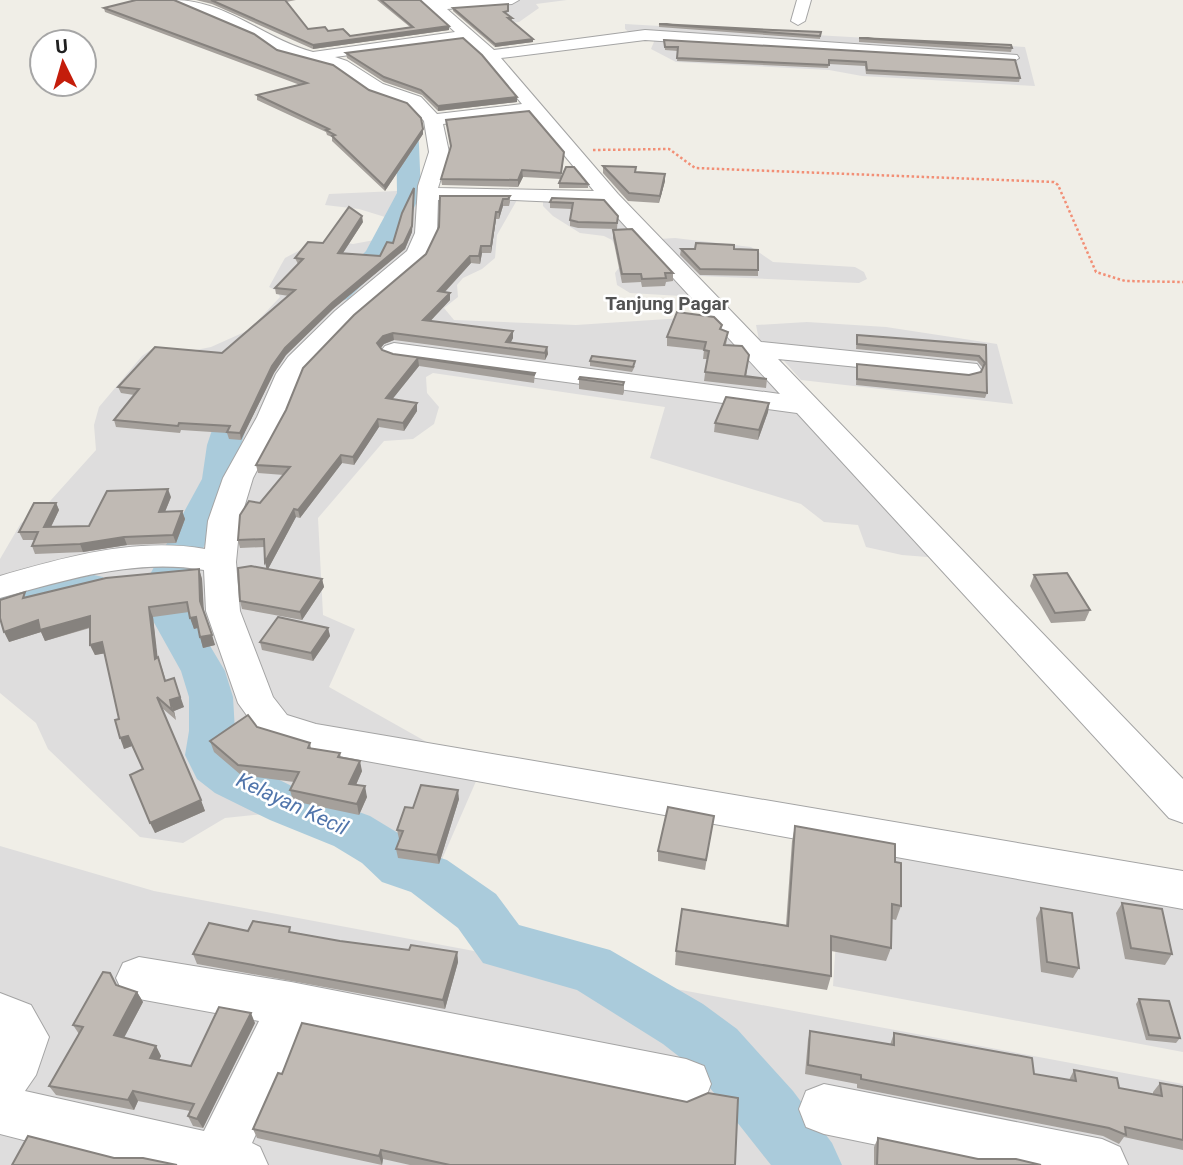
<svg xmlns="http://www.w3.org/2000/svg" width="1183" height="1165" font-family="Roboto,sans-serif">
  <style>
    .residential { fill: #dedddd }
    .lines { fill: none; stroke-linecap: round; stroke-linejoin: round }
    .canal { fill: #aacbdb; fill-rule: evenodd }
    .river { fill: #aacbdb; fill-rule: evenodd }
    .minor-casing { stroke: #a4a4a4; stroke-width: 2 }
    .path { stroke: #f28f76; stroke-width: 2.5; stroke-dasharray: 2.5 2.5; stroke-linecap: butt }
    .minor { fill: #fff; fill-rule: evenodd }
    .wall { fill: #a5a09b }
    .shaded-wall { fill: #86827e }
    .building { fill: #c0bab4; stroke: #86827e; stroke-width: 2 }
    .labels { text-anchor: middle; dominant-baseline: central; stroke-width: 5; stroke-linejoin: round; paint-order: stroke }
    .far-quarter-label { font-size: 19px; font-weight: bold; fill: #535353; stroke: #fff }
    .water-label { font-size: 21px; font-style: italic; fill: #5175ab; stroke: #fff }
  </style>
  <rect width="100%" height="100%" fill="#f0eee7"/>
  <g class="residential">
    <path d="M464,0H567L536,4L539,8L519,22L493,25Z"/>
    <path d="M625,24L1025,47L1035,86L862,76L829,70L676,62L651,49L656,37L631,34L625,29Z"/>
    <path d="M419,190L521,193L497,235L495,258L482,269L463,278L457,285L458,297L444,308L454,320L576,325L698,317L726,321L940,558L902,555L866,547L858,525L824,522L801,504L650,458L665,407L433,373L426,377L427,393L439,407L434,424L413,439L384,441L318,518L323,615L355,629L329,687L480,772L433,880L392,865L315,823L272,813L225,818L183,843L140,837L48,749L36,723L0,693V559L21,523L42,510L96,450L94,425L99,407L142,356L152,349L196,350L211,347L249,330L280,297L277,291L269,287L281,265L285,258L304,248L342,242L353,244L380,239L386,228L385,217L359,209L325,205L329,194Z"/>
    <path d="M607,198L698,297L630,293L617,285L615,273L623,262L612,240L604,236L580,233L553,216L543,206V201Z"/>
    <path d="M675,238L751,247L773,262L855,267L864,272L867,279L859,283L700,276L659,239Z"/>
    <path d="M807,322L886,327L997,344L1013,404L801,380L777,353L759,340L756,325Z"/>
    <path d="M843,833L1183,892V1052L833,986Z"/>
    <path d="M0,846L154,891L1183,1084V1165H0Z"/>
  </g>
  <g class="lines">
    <path class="canal" d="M94,575L103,577L106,583L103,589L0,607V591Z"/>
    <g class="river">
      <path d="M393,105L401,106L418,122L421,193L392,255L348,299L338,302L328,299L324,293L366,251L397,193L396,124L382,111L385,106Z"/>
      <path d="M249,376L260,379L265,386L255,399L241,445L238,479L188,578L194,619L225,671L233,697L235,731L233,754L249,765L304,792L370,816L398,833L417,850L447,860L496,894L519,925L610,950L703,1004L737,1029L793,1091L832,1143L842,1165H771L695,1069L663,1044L577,990L483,963L458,928L411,892L382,882L362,863L334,846L270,820L215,793L197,779L185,755L189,731V697L181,671L152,619L148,578L202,479L207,445L223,397L238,379Z"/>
    </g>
    <defs>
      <g id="minor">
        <path d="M173,0C227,0 264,39 313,52L455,32L420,0H519L512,4L447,9L494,50L645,30L1017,55L1019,58L1011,63L645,40L501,58L618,194L761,342L977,364L981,370L977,376L968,378L778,359L1183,779V823L1169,818L797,413L394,359L385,356L381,351L385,346L394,343L780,394L605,204L492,199L438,200L437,233L425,259L353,321L302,374L285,417L253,478L240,521L236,562L240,611L273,697L287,715L316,724L1183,871V909L300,749L261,735L238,703L206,611L204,570C135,558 66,580 0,598V576C65,557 137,537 205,549L208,521L223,478L257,417L276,374L288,357L335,311L407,251L415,233L418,186L429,152L424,121L409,105L371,92L335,67L279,52L256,36ZM464,40L484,58L522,104L437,114L421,97L383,84L347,61L335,57ZM530,114L594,191L438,188L449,152L443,124Z"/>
        <path d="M797,0H811L805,21L798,25L791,21Z"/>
        <path d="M139,957L291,982L686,1059L704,1066L711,1084L704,1102L686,1109L303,1029L252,1143L260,1147L268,1165H121L0,1134V993L31,1005L49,1037L36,1075L25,1091L204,1131L259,1021L139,999L123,993L116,978L123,963Z"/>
        <path d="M824,1084L1102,1139L1120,1147L1128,1165H974L824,1134L806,1127L799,1109L806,1091Z"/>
      </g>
    </defs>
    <use href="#minor" class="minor-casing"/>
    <path class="path" d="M593,150L669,149L695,168L1054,182L1058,185L1096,272L1125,281L1183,282"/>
    <use href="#minor" class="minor"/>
  </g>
  <g class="wall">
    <path d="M196,0H296L286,2L308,29L328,31L350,36L410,27L377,0H420L449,30L313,49L212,4Z"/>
    <path d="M104,8L277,50L423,134L385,191L332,141V137L327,135L326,132L257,100V95L300,85L105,12Z"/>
    <path d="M453,8L508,15L512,18V21L533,39V42L495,47L453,11Z"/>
    <path d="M659,24L821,32L820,39L659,27Z"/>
    <path d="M859,38L1012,48L1011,52L859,42Z"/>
    <path d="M664,40L1020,78L1019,82L866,74L865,66L829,64L828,68L677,61L678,51L665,50Z"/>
    <path d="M346,53L517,97V102L438,111L422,95L384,82L347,58Z"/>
    <path d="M446,120L564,152L561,178L588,184V188H559V183L561,179L523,177L518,187L442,185L441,179L451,148Z"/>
    <path d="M603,166L636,172L665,174V181L659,203L628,201L603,173Z"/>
    <path d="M414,188L412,232L405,249L333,309L286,355L274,373L241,440L229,439L227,433L181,430L180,433L116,427L114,420L134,395L121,393L118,387L222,353L289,296L276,294L275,288L298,264L295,258L363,222L343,253L380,256L393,243Z"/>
    <path d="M510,196V202L509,206H503L499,219H496L491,253H482L480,264L471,263L445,292L450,300L430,321L513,331V338L510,343L547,347L548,354L545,360L394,340L384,344L381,348L382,350L393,354L535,373L534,383L419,366L392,399L417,411L404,431L379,427L354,465L342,463L300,518L296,517L268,569L322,579L324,587L302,620L242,609L240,601L267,569L265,562L264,547L240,548L238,540L284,475L258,473L256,465L426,254L439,227Z"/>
    <path d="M552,198L618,216L617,229L578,228L570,226V220L572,209L550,208V202Z"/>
    <path d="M613,230L673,273V281L666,282L665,286L642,287L641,282L622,283L613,238Z"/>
    <path d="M681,249H734L758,270V276L700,275L680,255Z"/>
    <path d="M722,325L721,329L728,332L726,345L749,355L746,377L767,379L766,388L704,381L707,359H703L704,350L667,346V337Z"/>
    <path d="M857,335L986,345L987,393L985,398L856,385L857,364L969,375L981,372L983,368L977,361L856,349Z"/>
    <path d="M590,361L635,366L632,372L590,366Z"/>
    <path d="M579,379L624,382V392L623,395L579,389Z"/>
    <path d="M769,403L768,412L758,440L714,432L715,423Z"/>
    <path d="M171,497L165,512L182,511L185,519L176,543L127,545L83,552L35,554L32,546L35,540H23L19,532L56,503L59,510L51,527L89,526Z"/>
    <path d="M199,569L202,579L203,611L215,645L203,648L198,628L194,629L189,612L153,617L157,658L158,657L162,668L166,681L184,707L174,711L176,720L162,708L205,811L155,833L143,769L132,746L124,749L119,719L105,653L95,655L90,645V628L45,641L41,632L9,642L27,597Z"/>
    <path d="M1034,575L1090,610L1085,621L1051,623L1030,586Z"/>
    <path d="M328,628L330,636L313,661L262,650L260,642Z"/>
    <path d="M257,727L310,743L311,748L340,753L341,758L362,771L356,785L367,797L359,815L293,801L290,790L294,782L241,775L214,752L210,741Z"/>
    <path d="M459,799L439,864L398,858L396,849L400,840L399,839L397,830L413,808Z"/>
    <path d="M712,826L705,870L658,861V851Z"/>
    <path d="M795,826L895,862L901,906L896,920L892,919L891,948L886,961L831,951V976L827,990L675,965L676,951L786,925L792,841Z"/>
    <path d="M1122,903L1172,954L1165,965L1125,959L1116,913Z"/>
    <path d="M1041,908L1079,968L1073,978L1041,972L1036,918Z"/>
    <path d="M292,932L340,941L409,950L457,952L458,962L445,1009L197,964L193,954Z"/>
    <path d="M117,985L137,992L143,1002L124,1038L156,1046L161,1056L159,1060L191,1066L255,1023L203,1128L193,1126L188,1116L190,1111L138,1101L134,1110L56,1095L49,1086L79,1034L73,1025Z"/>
    <path d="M1139,999L1180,1038L1176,1043L1146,1040L1136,1004Z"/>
    <path d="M810,1031L890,1045L894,1033L1034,1074L1069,1080L1074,1070L1119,1088L1153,1094V1092L1160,1083L1183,1087V1150L1124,1137L1119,1144L1103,1136L857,1088V1084L805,1074L808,1040Z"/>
    <path d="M253,1129L735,1165H410L383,1159L382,1165L257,1138Z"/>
    <path d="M878,1138L978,1159L1041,1165H874V1147Z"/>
  </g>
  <g class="shaded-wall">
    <path d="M449,26V30L313,49V45Z"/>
    <path d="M533,39V42L495,47V44Z"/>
    <path d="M517,97V102L438,111V106Z"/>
    <path d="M423,129V134L385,191L384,186Z"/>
    <path d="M522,170L523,177L518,187V180Z"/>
    <path d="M665,174V181L659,203L660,196Z"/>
    <path d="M414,188L412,232L405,249L333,309L286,355L274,373L241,440L240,433L272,366L285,348L332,303L404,243Z"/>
    <path d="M503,199V206L499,219V212Z"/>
    <path d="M496,212V219L491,253V246Z"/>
    <path d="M362,216L363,222L339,259L338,253Z"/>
    <path d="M481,246L482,253L480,264L479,256Z"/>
    <path d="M470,256L471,263L439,298L438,291Z"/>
    <path d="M450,293V300L424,328L423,320Z"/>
    <path d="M513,331V338L508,348L506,342Z"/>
    <path d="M393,333L394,340L384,344L378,351L377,343L383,336Z"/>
    <path d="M547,347L548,354L545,360V353Z"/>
    <path d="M418,358L419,366L387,406L386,398Z"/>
    <path d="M417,403V411L404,431L403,423Z"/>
    <path d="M769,403L768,412L758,440L759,430Z"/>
    <path d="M378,419L379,427L354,465L353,457Z"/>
    <path d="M341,455L342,463L300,518L298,510Z"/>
    <path d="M168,489L171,497L162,519L159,512Z"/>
    <path d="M56,503L59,510L47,535L44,527Z"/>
    <path d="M294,509L296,517L267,571L265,562Z"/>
    <path d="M182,511L185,519L176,543L173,535Z"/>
    <path d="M124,537L127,545L83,552L80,544Z"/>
    <path d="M199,569L202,579L204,612L200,601Z"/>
    <path d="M322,579L324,587L302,620L300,612Z"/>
    <path d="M149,607L153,617L159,669L155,659Z"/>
    <path d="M90,616L94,626L45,641L41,632L9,642L4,632L38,620Z"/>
    <path d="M196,617L200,627L194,629L190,618Z"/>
    <path d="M328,628L330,636L313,661L311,653Z"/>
    <path d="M212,635L215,645L203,648L200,637Z"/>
    <path d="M102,642L107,653L95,655L90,645Z"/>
    <path d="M174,678L184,707L174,711L176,720L170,700Z"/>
    <path d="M128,736L132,746L124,749L120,738Z"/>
    <path d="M360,761L362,771L352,794L349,784Z"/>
    <path d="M365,786L367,797L359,815L357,804Z"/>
    <path d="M458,790L459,799L439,864L437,855Z"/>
    <path d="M201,800L205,811L155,833L150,823Z"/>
    <path d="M457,952L458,962L445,1009L443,1000Z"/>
    <path d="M137,992L143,1002L120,1045L114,1035Z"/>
    <path d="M251,1013L255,1023L203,1128L197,1119Z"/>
    <path d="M156,1046L161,1056L155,1068L150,1058Z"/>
    <path d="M133,1091L138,1101L134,1110L128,1100Z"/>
    <path d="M381,1150L383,1159L382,1165L379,1156Z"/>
  </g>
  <g class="building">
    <path d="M136,0H174L254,34L277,50L333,65L369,90L407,103L421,118L423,129L384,186L332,136L335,135L326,130L329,129L257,95L307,83L104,8Z"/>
    <path d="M211,0H285L308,29L325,27L328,31L343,29L350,36L413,27L381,0H420L449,26L313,45Z"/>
    <path d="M508,4V11L504,12L512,18H508L533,39L495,44L453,8Z"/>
    <path d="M659,24L773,30L821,32L820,36Z"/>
    <path d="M463,38L482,55L517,97L438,106L421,90L384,77L346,53Z"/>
    <path d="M859,38L1011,45L1012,48Z"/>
    <path d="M664,40L1015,60L1020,78L867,70L866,62L829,60V65L677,58L678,47H665Z"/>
    <path d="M529,111L564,152L561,173L522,170L518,180L441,179L451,146L446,120Z"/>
    <path d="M603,166L636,167L635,172L665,174L660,196L629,193Z"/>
    <path d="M566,167H574L588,184L559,183Z"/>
    <path d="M414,188L412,226L404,243L332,303L285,348L272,366L240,433L227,432L230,426L179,423L178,426L114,420L139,389L118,387L155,347L222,353L295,290L275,288L303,259L295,258L308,242L323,243L349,207L362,216L338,253L380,256L387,242L393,243L402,213Z"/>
    <path d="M440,196H510L508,199H503L499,212H496L491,246H481L479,256H470L438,291L450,293L423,320L513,331L506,342L547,347L545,353L393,333L383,336L377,343L382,350L393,354L535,373L534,375L418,358L386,398L417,403L403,423L378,419L353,457L341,455L298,510L294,509L265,562L264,539L238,540L240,515L249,501L260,503L290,467L256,465L286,410L303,368L354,315L426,254L439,227Z"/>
    <path d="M552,198L604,200L618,216L617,223L578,222L570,220L573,203L550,202Z"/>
    <path d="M632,229L673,273H665L666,278L642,279L641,274H622L613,230Z"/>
    <path d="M696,243L734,245V249L758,250V270L700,269L681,249H695Z"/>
    <path d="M677,312L714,317L722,325L720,329L728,332L724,345L742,346L749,355L745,376L767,379L705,372L709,351L704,350L706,342L667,337Z"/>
    <path d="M857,335L986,345L987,393L857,379V364L969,375L981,372L985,363L979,356L857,344Z"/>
    <path d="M592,356L635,361L633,367L590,361Z"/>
    <path d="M580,377L624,382L623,385L579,379Z"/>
    <path d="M726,397L769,403L759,430L715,423Z"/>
    <path d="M168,489L159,512L182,511L173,535L124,537L80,544L32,546L38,532H19L34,503H56L44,527L89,526L107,491Z"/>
    <path d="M251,566L322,579L300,612L240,601L238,568Z"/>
    <path d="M199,569L200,601L212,635L200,637L196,617L190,618L187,602L149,607L155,659L158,657L165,681L174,678L180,697L170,700L172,710L157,697L201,800L150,823L130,775L143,769L128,736L120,738L115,720L119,719L102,642L90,645V616L40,630L38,620L4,632L0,618V600L25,592L23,598L106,578Z"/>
    <path d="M1067,573L1090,610L1055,613L1034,575Z"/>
    <path d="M278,617L328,628L311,653L260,642Z"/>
    <path d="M248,715L257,727L310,743L308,748L340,753L338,757L360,761L349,784L365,786L357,804L290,790L299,772L238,765L210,741Z"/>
    <path d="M421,785L458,790L437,855L396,849L403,831L397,830L405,807L413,808Z"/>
    <path d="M668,807L714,816L706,860L658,851Z"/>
    <path d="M795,826L895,844V862L901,863V906L892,904L891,948L831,936V976L676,951L682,909L788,926Z"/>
    <path d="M1122,903L1162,909L1172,954L1131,948Z"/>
    <path d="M1041,908L1072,913L1079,968L1047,962Z"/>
    <path d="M253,921L290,927L289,932L340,941L409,950L411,945L457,952L443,1000L193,954L209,923L248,931Z"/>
    <path d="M103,972L110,973L116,985L137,992L114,1035L156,1046L150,1058L191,1066L219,1007L251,1013L197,1119L188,1116L194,1104L133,1091L128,1100L49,1086L83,1027L73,1025Z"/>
    <path d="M1139,999L1169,1001L1180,1038L1149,1035Z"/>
    <path d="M302,1023L687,1102L708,1093L738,1098L735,1165H450L381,1150L379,1156L253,1129L278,1073L282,1074Z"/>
    <path d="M810,1031L894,1045V1033L1032,1058L1034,1074L1076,1081L1074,1070L1117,1078L1119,1088L1162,1096L1160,1083L1183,1087V1140L1125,1127L1126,1135L1109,1128L861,1079V1075L808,1065Z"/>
    <path d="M28,1136L114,1158H143L177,1165H12Z"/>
    <path d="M878,1138L978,1159H1016L1041,1165H877Z"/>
  </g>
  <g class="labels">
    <g class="far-quarter-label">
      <text x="667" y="303">Tanjung Pagar</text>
    </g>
    <g class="water-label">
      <text transform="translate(292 804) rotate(25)">Kelayan Kecil</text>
    </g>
  </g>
  <g transform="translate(63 63) rotate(355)"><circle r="33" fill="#ffffff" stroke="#a6a6a6" stroke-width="2"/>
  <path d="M0-5L12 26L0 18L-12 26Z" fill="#c41d0b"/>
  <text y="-10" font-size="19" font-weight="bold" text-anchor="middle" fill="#202020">U</text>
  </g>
</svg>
